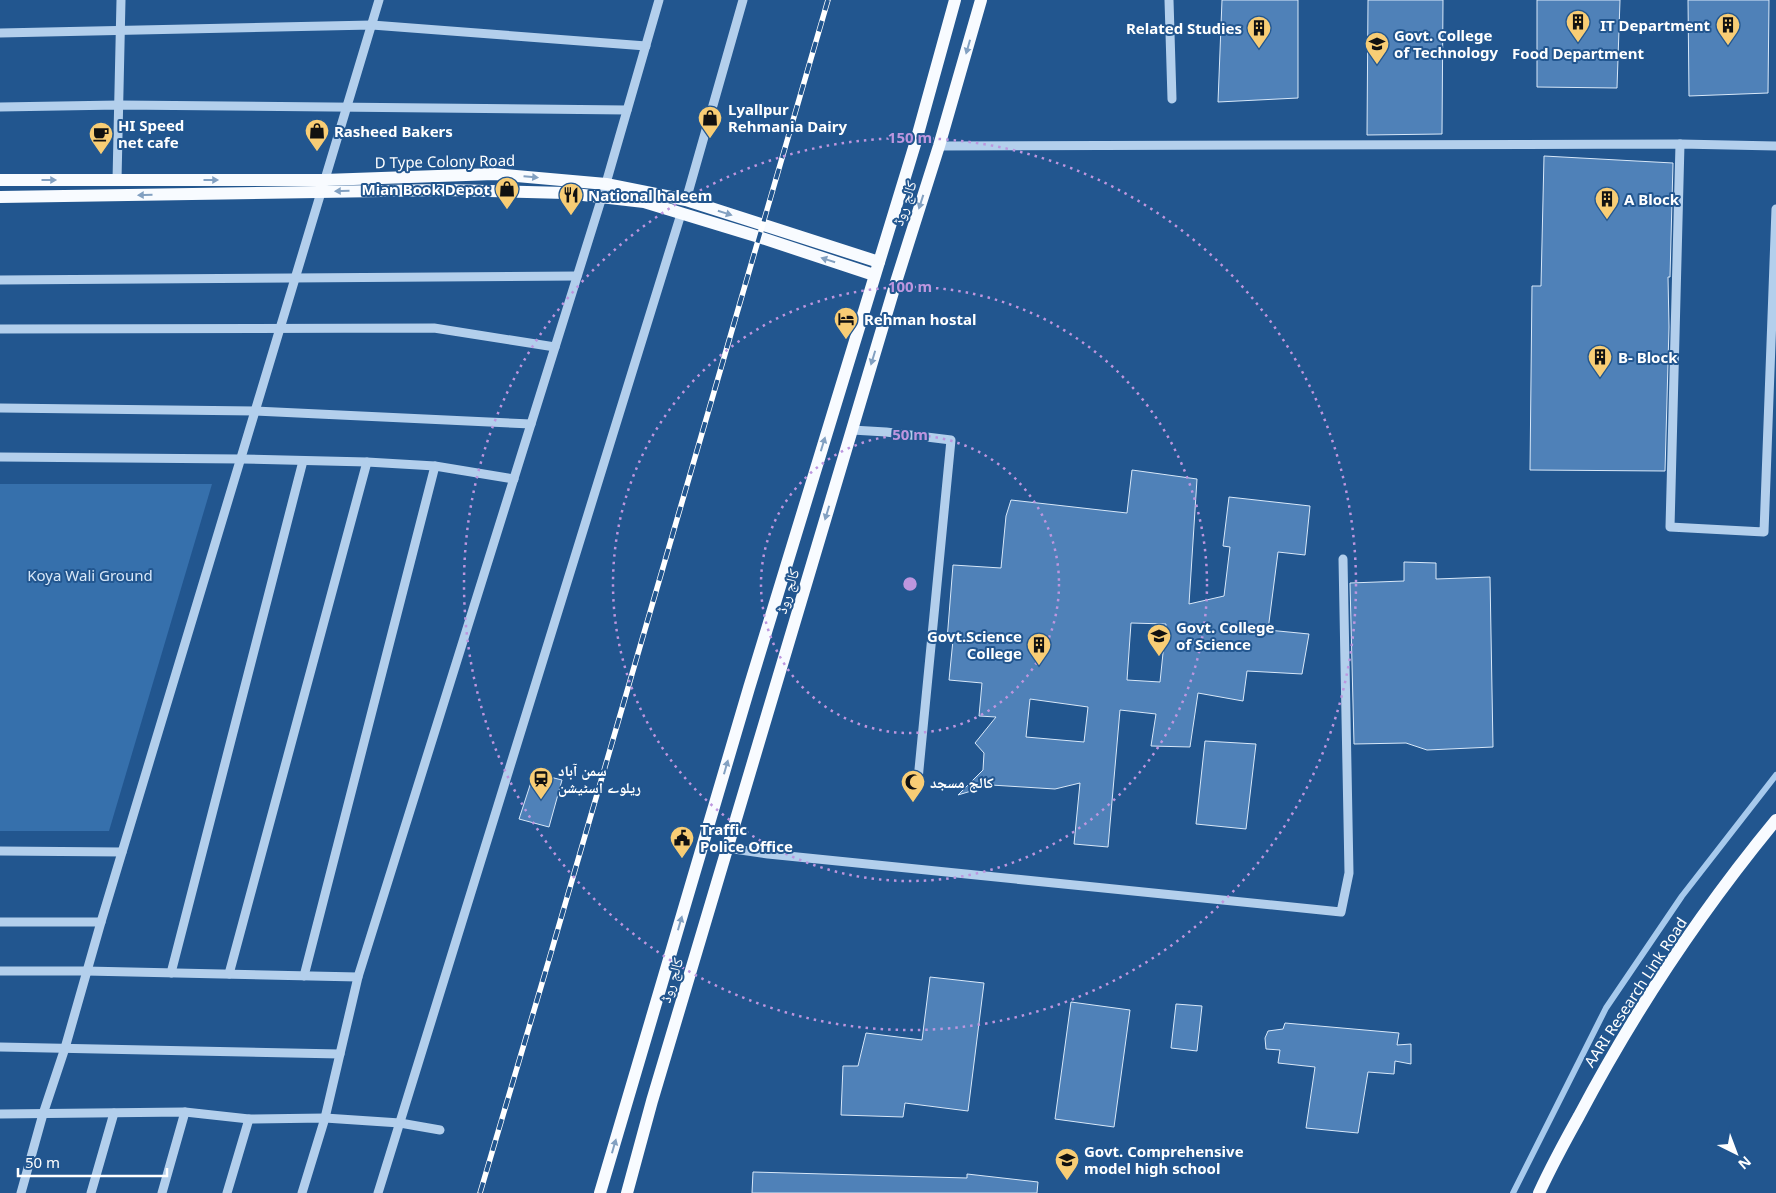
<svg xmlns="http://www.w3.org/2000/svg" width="1776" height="1193" font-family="'Noto Sans','Noto Naskh Arabic',sans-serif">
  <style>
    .green { fill: #3670ac }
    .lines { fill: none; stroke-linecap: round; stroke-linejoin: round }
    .stream { stroke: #a7caed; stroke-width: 6 }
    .building { fill: #4f81b8; stroke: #d8e8f9; fill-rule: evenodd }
    .minor { stroke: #b3cfec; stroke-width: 9 }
    .major { stroke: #f8fbff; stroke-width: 12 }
    .rail-casing { stroke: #fff; stroke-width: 5.5 }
    .rail { stroke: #22568f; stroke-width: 4; stroke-dasharray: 11; stroke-linecap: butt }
    .oneway { fill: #82a0c1 }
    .ring { fill: none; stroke: #bd96df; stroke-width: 2.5; stroke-dasharray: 2.5 5 }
    .labels { text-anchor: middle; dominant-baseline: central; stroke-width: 4; stroke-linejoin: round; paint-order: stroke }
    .poi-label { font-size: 15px; font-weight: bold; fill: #fff; stroke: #22568f; text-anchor: start }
    .street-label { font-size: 15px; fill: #fff; stroke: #22568f }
    .park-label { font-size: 15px; fill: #d8e8f9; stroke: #22568f }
    .centre { fill: #bd96df; stroke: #22568f; stroke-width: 2.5 }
    .ring-label { font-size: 15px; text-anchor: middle; font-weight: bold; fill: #bd96df; stroke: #22568f; stroke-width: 4; stroke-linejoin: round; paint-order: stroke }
  </style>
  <rect width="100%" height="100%" fill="#22568f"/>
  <path class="green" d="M0,484H212L109,831H0Z"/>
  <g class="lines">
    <path class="stream" d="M1513,1193L1606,1008L1682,896L1776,775"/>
  </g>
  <g class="building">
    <path d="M1222,0H1298V98L1218,102Z"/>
    <path d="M1368,0H1443L1442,134L1367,135Z"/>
    <path d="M1537,0H1620L1617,88L1537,87Z"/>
    <path d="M1688,0H1769L1768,93L1689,96Z"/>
    <path d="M1544,156L1673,163L1670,277H1668L1669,327L1665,471L1530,470L1532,286H1541Z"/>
    <path d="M1132,470L1197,479L1189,604L1224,596L1230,547L1223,546L1229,497L1310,506L1305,555L1278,552L1268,630L1309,634L1302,674L1247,671L1243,701L1198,693L1190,747L1151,746L1156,714L1120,710L1108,847L1074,844L1080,783L1055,789L991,785L958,795L983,770L984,753L975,743L996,717L979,716L982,683L949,680L953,640H947L953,565L1001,568L1006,516L1011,500L1127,513ZM1131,623L1166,624L1160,682L1127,680ZM1030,699L1088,707L1084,742L1026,737Z"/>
    <path d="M1404,562L1436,563V579L1490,577L1493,747L1427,750L1406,743L1354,744L1350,583L1404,581Z"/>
    <path d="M1205,741L1256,744L1246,829L1196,824Z"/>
    <path d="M534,773L562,780L549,827L519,819Z"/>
    <path d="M930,977L984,983L968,1111L905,1103L903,1117L841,1115L843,1066H858L866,1033L922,1040Z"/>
    <path d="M1071,1002L1130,1010L1114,1127L1055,1119Z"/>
    <path d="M1176,1004L1202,1006L1197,1051L1171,1048Z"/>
    <path d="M1285,1023L1399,1033L1397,1045L1411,1044V1064L1395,1061L1394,1074L1368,1072L1358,1133L1306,1128L1315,1067L1278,1063L1280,1050L1266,1049L1265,1038L1268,1031L1283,1029Z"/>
    <path d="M753,1172L967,1178V1174L1038,1182L1037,1193H752Z"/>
  </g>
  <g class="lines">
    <g class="minor">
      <path d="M1169,0L1172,99"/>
      <path d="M0,33L372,25L646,46"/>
      <path d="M0,107L119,105L627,110"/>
      <path d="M1680,144L1670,527L1764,532L1776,209"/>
      <path d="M939,146L1680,144L1776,146"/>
      <path d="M117,180L121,0"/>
      <path d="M686,200L743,0"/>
      <path d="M0,280L577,276"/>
      <path d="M0,329L434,328L555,347"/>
      <path d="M0,408L255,411L531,424"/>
      <path d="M852,430L886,432L951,440L917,790"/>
      <path d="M0,457L241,459L367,462L435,466L514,479"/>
      <path d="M727,848L768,854L1341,912L1349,873L1343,559"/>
      <path d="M0,851L122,852"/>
      <path d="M0,922H101"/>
      <path d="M0,971H86L358,977"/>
      <path d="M171,973L303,461"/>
      <path d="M229,974L367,462"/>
      <path d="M304,976L435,466"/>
      <path d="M0,1047L340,1054"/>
      <path d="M0,1114L185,1112L249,1119L325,1118L400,1123L440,1130"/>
      <path d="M21,1193L43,1114L65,1048L101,922L379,0"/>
      <path d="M91,1193L114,1113"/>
      <path d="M162,1193L185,1112"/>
      <path d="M227,1193L249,1119"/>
      <path d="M302,1193L325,1118L358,977L602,197L659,0"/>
      <path d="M378,1193L681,214"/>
    </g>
    <g class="major">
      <path d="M0,180H325L494,174L606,184L686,200L879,262"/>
      <path d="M0,197L445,190L566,193L644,202L759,237L874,275"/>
      <path d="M600,1193L749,688L916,141L955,0"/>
      <path d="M627,1193L652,1101L896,282L939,146L981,0"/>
      <path d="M1539,1193C1551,1167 1565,1141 1579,1116C1634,1012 1701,911 1776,820"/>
    </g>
    <defs>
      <path id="rail" d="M480,1193L548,963L828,0"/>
    </defs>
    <use href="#rail" class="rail-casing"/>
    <use href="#rail" class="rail"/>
  </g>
  <defs><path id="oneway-solid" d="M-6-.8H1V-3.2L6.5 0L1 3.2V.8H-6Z" transform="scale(1.25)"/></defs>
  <g class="oneway">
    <use href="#oneway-solid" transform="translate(968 47) rotate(106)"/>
    <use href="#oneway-solid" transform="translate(531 177) rotate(5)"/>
    <use href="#oneway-solid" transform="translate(49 180)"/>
    <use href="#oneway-solid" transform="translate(211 180)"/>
    <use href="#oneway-solid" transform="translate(342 191) rotate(179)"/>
    <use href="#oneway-solid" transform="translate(145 195) rotate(179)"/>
    <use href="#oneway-solid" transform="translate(921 202) rotate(108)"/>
    <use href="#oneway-solid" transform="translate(725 213) rotate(18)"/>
    <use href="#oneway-solid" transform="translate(828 260) rotate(-162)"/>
    <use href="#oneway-solid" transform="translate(873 358) rotate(107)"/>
    <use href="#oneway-solid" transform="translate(823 444) rotate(-73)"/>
    <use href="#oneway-solid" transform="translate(827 513) rotate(107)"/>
    <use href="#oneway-solid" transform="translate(726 767) rotate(-74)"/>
    <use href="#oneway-solid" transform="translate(680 923) rotate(-74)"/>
    <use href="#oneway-solid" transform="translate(614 1146) rotate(-74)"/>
  </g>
  <g class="ring">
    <circle cx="910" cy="584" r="149"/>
    <circle cx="910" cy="584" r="297"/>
    <circle cx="910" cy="584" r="446"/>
  </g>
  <defs>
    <symbol id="building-pin" viewBox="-11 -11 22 30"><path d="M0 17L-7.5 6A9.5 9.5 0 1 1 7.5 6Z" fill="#f8cd75" stroke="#22568f"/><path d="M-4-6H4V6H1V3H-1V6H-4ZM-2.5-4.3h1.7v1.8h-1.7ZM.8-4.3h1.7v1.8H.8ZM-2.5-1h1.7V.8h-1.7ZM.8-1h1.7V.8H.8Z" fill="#111"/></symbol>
    <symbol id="university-pin" viewBox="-11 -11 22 30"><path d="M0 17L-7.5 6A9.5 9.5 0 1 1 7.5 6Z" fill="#f8cd75" stroke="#22568f"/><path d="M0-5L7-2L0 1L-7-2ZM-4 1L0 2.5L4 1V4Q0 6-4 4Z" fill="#111"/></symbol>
    <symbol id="shop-pin" viewBox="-11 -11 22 30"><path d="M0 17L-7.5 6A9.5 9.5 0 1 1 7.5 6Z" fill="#f8cd75" stroke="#22568f"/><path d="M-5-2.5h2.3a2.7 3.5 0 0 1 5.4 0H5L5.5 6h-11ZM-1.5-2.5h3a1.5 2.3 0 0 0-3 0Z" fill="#111"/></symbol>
    <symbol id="cafe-pin" viewBox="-11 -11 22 30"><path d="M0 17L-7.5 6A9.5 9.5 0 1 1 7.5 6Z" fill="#f8cd75" stroke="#22568f"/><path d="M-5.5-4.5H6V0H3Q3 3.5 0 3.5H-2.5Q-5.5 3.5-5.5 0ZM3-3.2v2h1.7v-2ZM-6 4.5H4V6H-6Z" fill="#111"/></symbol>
    <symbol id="restaurant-pin" viewBox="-11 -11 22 30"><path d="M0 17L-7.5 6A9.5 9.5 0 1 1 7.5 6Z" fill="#f8cd75" stroke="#22568f"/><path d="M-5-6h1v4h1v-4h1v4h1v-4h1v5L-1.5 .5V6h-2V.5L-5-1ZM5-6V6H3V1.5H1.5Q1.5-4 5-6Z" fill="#111"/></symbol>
    <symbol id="hotel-pin" viewBox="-11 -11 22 30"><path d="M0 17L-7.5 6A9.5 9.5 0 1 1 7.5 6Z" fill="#f8cd75" stroke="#22568f"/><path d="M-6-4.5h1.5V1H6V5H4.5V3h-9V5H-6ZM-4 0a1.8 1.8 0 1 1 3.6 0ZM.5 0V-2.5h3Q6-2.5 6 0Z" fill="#111"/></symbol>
    <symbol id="station-pin" viewBox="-11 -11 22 30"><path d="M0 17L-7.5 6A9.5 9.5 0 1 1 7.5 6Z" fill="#f8cd75" stroke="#22568f"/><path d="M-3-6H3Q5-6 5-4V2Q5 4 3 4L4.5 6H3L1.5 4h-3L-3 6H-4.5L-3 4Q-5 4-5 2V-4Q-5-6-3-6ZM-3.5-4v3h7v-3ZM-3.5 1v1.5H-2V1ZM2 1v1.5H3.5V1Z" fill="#111"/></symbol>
    <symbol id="mosque-pin" viewBox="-11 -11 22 30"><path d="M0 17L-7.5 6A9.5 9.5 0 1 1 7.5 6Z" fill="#f8cd75" stroke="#22568f"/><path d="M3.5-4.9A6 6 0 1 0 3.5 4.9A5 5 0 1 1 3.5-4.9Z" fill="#111"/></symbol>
    <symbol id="civic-pin" viewBox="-11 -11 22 30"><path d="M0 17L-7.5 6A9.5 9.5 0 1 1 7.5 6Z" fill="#f8cd75" stroke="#22568f"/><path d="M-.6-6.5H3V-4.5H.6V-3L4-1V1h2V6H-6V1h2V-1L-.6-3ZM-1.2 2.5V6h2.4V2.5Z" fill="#111"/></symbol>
    <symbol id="school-pin" viewBox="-11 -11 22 30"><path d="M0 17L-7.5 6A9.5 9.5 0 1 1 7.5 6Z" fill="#f8cd75" stroke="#22568f"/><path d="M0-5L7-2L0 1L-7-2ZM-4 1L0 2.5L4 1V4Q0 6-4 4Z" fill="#111"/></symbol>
  </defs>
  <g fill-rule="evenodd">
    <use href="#building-pin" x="1564" y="8" width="28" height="38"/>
    <use href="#building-pin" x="1714" y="11" width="28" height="38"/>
    <use href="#building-pin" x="1245" y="14" width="28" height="38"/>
    <use href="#university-pin" x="1363" y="30" width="28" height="38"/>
    <use href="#shop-pin" x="696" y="104" width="28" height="38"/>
    <use href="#shop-pin" x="303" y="117" width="28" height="38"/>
    <use href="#cafe-pin" x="87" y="120" width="28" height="38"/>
    <use href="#shop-pin" x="493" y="175" width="28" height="38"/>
    <use href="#restaurant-pin" x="557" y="181" width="28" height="38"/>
    <use href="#building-pin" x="1593" y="185" width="28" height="38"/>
    <use href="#hotel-pin" x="832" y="305" width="28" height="38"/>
    <use href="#building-pin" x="1586" y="343" width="28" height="38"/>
    <use href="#university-pin" x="1145" y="622" width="28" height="38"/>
    <use href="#building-pin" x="1025" y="631" width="28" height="38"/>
    <use href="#station-pin" x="527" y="765" width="28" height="38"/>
    <use href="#mosque-pin" x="899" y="768" width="28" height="38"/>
    <use href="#civic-pin" x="668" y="824" width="28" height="38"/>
    <use href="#school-pin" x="1053" y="1146" width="28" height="38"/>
  </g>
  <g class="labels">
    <g class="poi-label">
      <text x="1710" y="25" text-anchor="end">IT Department</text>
      <text x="1242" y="28" text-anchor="end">Related Studies</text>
      <text x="1394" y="35">Govt. College<tspan x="1394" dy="17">of Technology</tspan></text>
      <text x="1578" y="53" text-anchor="middle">Food Department</text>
      <text x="728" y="109">Lyallpur<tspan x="728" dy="17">Rehmania Dairy</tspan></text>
      <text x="118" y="125">HI Speed<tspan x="118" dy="17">net cafe</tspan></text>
      <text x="334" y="131">Rasheed Bakers</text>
      <text x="490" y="189" text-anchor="end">Mian Book Depot</text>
      <text x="588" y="195">National haleem</text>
      <text x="1624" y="199">A Block</text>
      <text x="864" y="319">Rehman hostal</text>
      <text x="1618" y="357">B- Block</text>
      <text x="1176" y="627">Govt. College<tspan x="1176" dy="17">of Science</tspan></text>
      <text x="1022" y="636" text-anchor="end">Govt.Science<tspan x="1022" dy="17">College</tspan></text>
      <text x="558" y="770">سمن آباد<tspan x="558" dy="17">ریلوے اسٹیشن</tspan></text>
      <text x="930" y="782">کالج مسجد</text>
      <text x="700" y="829">Traffic<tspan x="700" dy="17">Police Office</tspan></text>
      <text x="1084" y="1151">Govt. Comprehensive<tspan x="1084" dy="17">model high school</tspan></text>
    </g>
    <g class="street-label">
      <text transform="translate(445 161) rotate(-1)">D Type Colony Road</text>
      <text transform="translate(904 203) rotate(-72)">کالج روڈ</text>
      <text transform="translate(787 591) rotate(-73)">کالج روڈ</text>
      <text transform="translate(671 980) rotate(-73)">کالج روڈ</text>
      <text transform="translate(1635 992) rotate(-57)">AARI Research Link Road</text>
    </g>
    <g class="park-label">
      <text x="90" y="575">Koya Wali Ground</text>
    </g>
  </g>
  <circle cx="910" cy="584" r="8" class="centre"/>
  <g class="ring-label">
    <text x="910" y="143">150 m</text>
    <text x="910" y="292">100 m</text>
    <text x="910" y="440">50 m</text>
  </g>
  <g transform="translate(1736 1153) rotate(138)" stroke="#22568f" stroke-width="4" paint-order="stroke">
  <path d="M0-4L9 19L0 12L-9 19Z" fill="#ffffff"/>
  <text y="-8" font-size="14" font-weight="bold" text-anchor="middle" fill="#ffffff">N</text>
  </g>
  <path d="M18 1168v8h149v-8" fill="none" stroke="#ffffff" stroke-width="2.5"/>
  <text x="25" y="1168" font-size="15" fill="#ffffff" stroke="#22568f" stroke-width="4" paint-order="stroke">50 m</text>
</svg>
